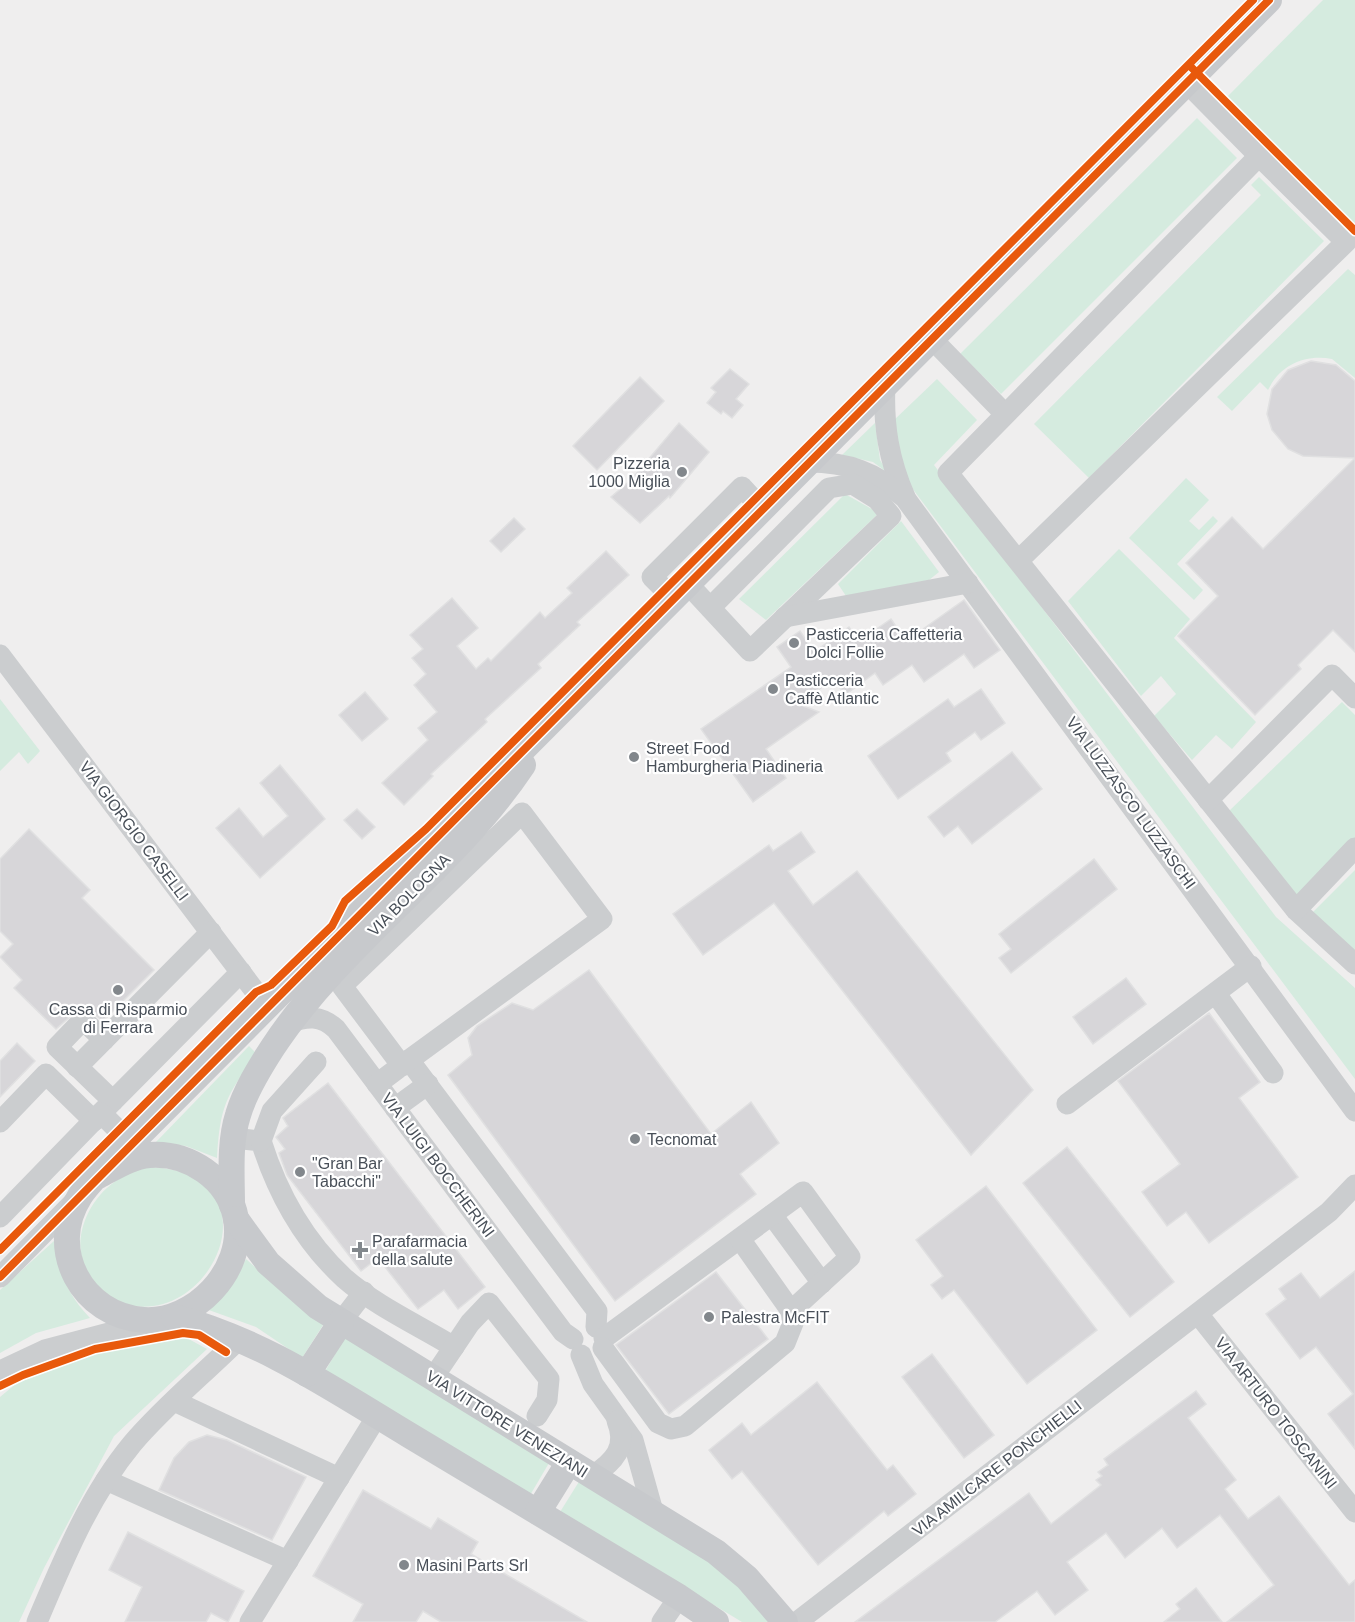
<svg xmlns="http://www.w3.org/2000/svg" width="1355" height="1622" font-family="Arial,sans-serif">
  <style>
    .green { fill: #d5ebdf }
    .building { fill: #d7d6d9; stroke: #e0e0e1; stroke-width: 1.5 }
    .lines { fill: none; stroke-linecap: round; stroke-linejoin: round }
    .minor { stroke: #cbcdcf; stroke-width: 21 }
    .major { stroke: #c7c9cc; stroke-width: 26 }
    .cycleway-casing { stroke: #fff; stroke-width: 11 }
    .cycleway { stroke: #e8590c; stroke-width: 8 }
    .poi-dot { fill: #82878c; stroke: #fff; stroke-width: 2 }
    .labels { text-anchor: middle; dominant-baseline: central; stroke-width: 4.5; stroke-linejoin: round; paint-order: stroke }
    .poi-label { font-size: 16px; fill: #484f58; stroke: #fff; text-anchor: start }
    .street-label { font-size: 16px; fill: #484f58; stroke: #fff }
  </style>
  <rect width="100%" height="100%" fill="#efeeee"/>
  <g class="green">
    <path d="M1323,0H1355V225L1227,97Z"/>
    <path d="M1197,118L1237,158L1001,394L960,354Z"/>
    <path d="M1259,177L1324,241L1089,478L1034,424L1261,195L1251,185Z"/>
    <path d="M1348,269L1355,275V378L1332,359C1305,354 1280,365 1268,390L1260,382L1232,411L1217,397Z"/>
    <path d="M937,379L977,420L934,465L1276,917L1355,988V1079L909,484L899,462L893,421Z"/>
    <path d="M875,423L880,460L888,473L873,462L842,455Z"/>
    <path d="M1186,478L1209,500L1189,521L1199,530L1213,516L1218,521L1177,564L1203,590L1194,600L1129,538Z"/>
    <path d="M845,494L879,513L766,620L739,599Z"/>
    <path d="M901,521L939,572L929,580L846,596L838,584Z"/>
    <path d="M1119,549L1190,619L1174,638L1256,722L1232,749L1216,735L1192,760L1154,716L1176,694L1161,676L1141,696L1068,601Z"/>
    <path d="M0,699L40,751L28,764L19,752L0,771Z"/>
    <path d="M1342,702L1355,715V838L1297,898L1229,811Z"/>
    <path d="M1355,870V955L1311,914Z"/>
    <path d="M249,1046L257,1054C226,1096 220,1106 217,1158L186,1146L155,1143Z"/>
    <path d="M144,1167C287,1167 211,1343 112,1300C100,1294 91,1281 86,1270C70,1238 90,1196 119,1179C126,1174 135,1171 144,1167Z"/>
    <path d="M54,1241C61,1274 66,1293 90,1318L36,1333L0,1353V1290Z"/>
    <path d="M246,1259L278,1288L325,1322L302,1358L256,1327L206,1309L236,1279Z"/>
    <path d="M185,1337L207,1349L114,1436L44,1568L19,1622H0V1397L23,1378L109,1349Z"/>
    <path d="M345,1337L549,1463L529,1497L324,1373Z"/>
    <path d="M580,1480L718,1565L772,1622H742L560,1512Z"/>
  </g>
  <g class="building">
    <path d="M1311,361L1336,365L1355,381V458L1303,456L1288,449L1272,430L1267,414L1272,389L1288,370Z"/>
    <path d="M730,369L749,384L736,399L743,405L732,418L723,411L721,414L707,403L716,392L711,388Z"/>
    <path d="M640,377L664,401L597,470L573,446Z"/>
    <path d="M679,423L709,452L670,498L669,496L640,523L611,497L631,480Z"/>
    <path d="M1355,458V652L1333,630L1298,665L1301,669L1255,715L1178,636L1218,596L1186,563L1232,517L1263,549Z"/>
    <path d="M514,518L525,529L501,552L490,541Z"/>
    <path d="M606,551L629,575L577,622L580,625L538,664L541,668L485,719L487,722L431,774L433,776L404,805L382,783L428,740L418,728L437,712L414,685L426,674L412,658L423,649L410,635L452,598L478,628L457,646L476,669L488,658L491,661L540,612L545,618L572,593L567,588Z"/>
    <path d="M964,600L1000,650L974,668L964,654L924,682L912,665L883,685L875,673L845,695L834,679L798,704L819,712L766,749L786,778L753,802L701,729L791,667L777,647L800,631L814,652L849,627L859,641L891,619L906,641Z"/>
    <path d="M981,689L1005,723L981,740L975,732L946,753L951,761L898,799L868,756L948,699L954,707Z"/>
    <path d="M365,692L388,719L362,741L339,715Z"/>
    <path d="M1012,752L1042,789L972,844L958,826L944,837L928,817Z"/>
    <path d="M280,765L325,819L260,878L216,828L239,808L263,837L288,816L260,783Z"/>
    <path d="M357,809L375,827L362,839L344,820Z"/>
    <path d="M29,829L90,890L82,898L154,970L103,1021L86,1007L80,1008L56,1029L14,988L22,980L0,957L13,944L0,931V859Z"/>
    <path d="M801,832L815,852L788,871L813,905L857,871L1033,1090L971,1155L774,903L703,955L673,914L769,845L773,851Z"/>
    <path d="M1094,859L1117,889L1011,973L999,958L1011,949L999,934Z"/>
    <path d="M589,970L711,1134L751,1102L779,1143L740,1174L756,1194L615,1301L448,1075L472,1055L468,1038L477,1026L512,1003L533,1010Z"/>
    <path d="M1126,978L1146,1004L1093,1044L1073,1017Z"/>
    <path d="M1209,1013L1260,1082L1239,1098L1298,1177L1209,1243L1186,1212L1167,1226L1142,1192L1180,1164L1118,1081Z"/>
    <path d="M17,1043L35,1061L0,1097V1061Z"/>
    <path d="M328,1083L485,1287L458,1309L444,1290L418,1309L378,1258L361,1271L287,1175L279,1153L285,1149L276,1137L288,1126L283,1118Z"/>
    <path d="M1067,1147L1174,1282L1130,1317L1023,1183Z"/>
    <path d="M986,1186L1097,1330L1027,1384L954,1290L942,1299L931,1285L943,1276L916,1240Z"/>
    <path d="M1355,1271V1449L1328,1414L1353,1394L1316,1347L1300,1359L1266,1314L1286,1299L1279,1289L1301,1273L1320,1298Z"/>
    <path d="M716,1272L768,1339L669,1414L616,1345Z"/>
    <path d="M932,1354L994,1435L964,1458L902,1377Z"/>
    <path d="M817,1382L887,1470L893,1465L916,1494L888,1516L884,1511L818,1565L742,1471L732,1479L709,1450L742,1423L751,1435Z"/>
    <path d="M1196,1391L1206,1404L1188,1418L1236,1480L1225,1489L1248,1519L1279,1496L1349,1585L1355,1580V1622H1227L1274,1585L1220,1515L1177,1548L1162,1528L1125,1558L1106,1533L1067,1562L1088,1590L1055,1615L1037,1591L995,1622H855L1029,1493L1051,1524L1101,1485L1096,1480L1102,1476L1098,1472L1108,1465L1104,1459Z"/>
    <path d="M207,1435L227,1440L306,1477L272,1540L159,1490L174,1458L189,1442Z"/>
    <path d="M363,1490L431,1529L438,1518L478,1542L471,1554L587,1622H441L423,1611L416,1622H353L363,1604L313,1576Z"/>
    <path d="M128,1532L244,1591L228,1622L211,1613L206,1622H125L142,1587L109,1570Z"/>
    <path d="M1196,1588L1222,1622H1164L1180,1609L1176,1604Z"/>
  </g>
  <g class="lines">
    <g class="minor">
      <path d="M1187,83L1259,156"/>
      <path d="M931,338L1005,414"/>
      <path d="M885,385C883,426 889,460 905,497"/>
      <path d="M808,462C848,462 875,472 905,498L1355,1111"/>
      <path d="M1018,561L1346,242L1259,156L948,473L1296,910L1355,964"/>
      <path d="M688,584L750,651L891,516L877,499L853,484L829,488L710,608"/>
      <path d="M673,598L652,577L742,487L762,509"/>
      <path d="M785,617L968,583"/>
      <path d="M0,655L267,1007"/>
      <path d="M1208,800L1332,675L1355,698"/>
      <path d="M1296,910L1355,848"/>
      <path d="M1216,994L1273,1073"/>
      <path d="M289,1023C307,1016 321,1015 336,1029L563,1332L573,1339"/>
      <path d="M104,1040L83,1020L57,1047L113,1101"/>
      <path d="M409,1060L597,1311L596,1327"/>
      <path d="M77,1067L211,932"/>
      <path d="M377,1084L409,1060L602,919L522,813L342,986L402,1066"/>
      <path d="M1067,1104L1251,966"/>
      <path d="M395,1108L428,1084"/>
      <path d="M101,1113L241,972"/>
      <path d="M0,1122L46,1074L94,1121"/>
      <path d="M233,1138L261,1141C277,1192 304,1241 344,1278C376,1306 418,1325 454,1347"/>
      <path d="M261,1141L272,1111L316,1062"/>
      <path d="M772,1215L822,1283"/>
      <path d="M0,1217L101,1113L131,1143"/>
      <path d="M0,1277L77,1199"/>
      <path d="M1198,1314L1355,1512"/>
      <path d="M341,1322L364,1292"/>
      <path d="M604,1338L803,1192L850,1257L791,1311"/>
      <path d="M603,1348L658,1423L671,1429L685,1426L785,1343L793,1323L791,1311L740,1239"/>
      <path d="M581,1355L593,1384L633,1440L654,1515"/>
      <path d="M0,1371L45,1350L147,1323"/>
      <path d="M433,1378L470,1323L489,1303L549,1379L547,1400L537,1416"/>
      <path d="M174,1401L339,1478"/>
      <path d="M592,1476C614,1462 628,1447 617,1421"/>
      <path d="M106,1480L288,1561"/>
      <path d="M37,1622C63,1561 89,1496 132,1444C164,1406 204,1374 240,1338"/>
      <path d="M250,1622L377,1416"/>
      <path d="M662,1622L679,1597"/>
      <path d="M797,1622L1329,1212L1355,1185"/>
    </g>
    <g class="major">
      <path d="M98,1176C114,1168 130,1157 149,1155C188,1152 229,1178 236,1219C245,1271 194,1323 144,1320C82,1316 46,1249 80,1196C93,1176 114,1160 131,1143L1269,0"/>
      <path d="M232,1205C232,1176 229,1143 238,1115C245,1091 260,1067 273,1047C343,941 453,870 523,765"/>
      <path d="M236,1219L268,1263L318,1307L716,1552L747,1578L785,1622"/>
      <path d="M174,1317C260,1339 334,1390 409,1435C499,1489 589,1543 679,1597L716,1622"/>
      <path d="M307,1374L341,1322"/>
      <path d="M538,1512L569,1462"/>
    </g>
    <defs>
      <g id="cycleway">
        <path d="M1191,67L1355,231"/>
        <path d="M0,1250L256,992L271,985L332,926L345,901L426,829L1253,0"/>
        <path d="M0,1277L1269,0"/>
        <path d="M0,1386L23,1375L95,1349L183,1333L199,1335L226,1352"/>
      </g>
    </defs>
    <use href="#cycleway" class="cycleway-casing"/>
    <use href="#cycleway" class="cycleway"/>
  </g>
  <g class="poi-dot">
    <circle cx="682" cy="472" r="6"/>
    <circle cx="794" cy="643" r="6"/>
    <circle cx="773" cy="689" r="6"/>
    <circle cx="634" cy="757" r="6"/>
    <circle cx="118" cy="990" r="6"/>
    <circle cx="635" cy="1139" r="6"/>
    <circle cx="300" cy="1172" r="6"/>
    <path d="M357 1241h6v6h6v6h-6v6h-6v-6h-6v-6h6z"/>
    <circle cx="709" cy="1317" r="6"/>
    <circle cx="404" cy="1565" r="6"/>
  </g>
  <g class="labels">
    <g class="poi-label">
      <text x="670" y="463" text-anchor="end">Pizzeria<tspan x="670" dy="18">1000 Miglia</tspan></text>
      <text x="806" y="634">Pasticceria Caffetteria<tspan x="806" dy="18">Dolci Follie</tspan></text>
      <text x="785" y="680">Pasticceria<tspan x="785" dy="18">Caffè Atlantic</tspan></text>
      <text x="646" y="748">Street Food<tspan x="646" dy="18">Hamburgheria Piadineria</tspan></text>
      <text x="118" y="1009" text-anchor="middle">Cassa di Risparmio<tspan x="118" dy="18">di Ferrara</tspan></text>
      <text x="647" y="1139">Tecnomat</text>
      <text x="312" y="1163">"Gran Bar<tspan x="312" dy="18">Tabacchi"</tspan></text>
      <text x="372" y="1241">Parafarmacia<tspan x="372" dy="18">della salute</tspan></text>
      <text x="721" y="1317">Palestra McFIT</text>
      <text x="416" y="1565">Masini Parts Srl</text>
    </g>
    <g class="street-label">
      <text transform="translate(1131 803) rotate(54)">VIA LUZZASCO LUZZASCHI</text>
      <text transform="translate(134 831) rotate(53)">VIA GIORGIO CASELLI</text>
      <text transform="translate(409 895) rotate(-45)">VIA BOLOGNA</text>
      <text transform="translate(438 1165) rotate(53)">VIA LUIGI BOCCHERINI</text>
      <text transform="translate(1276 1413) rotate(52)">VIA ARTURO TOSCANINI</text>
      <text transform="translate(507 1424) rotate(32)">VIA VITTORE VENEZIANI</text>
      <text transform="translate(997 1468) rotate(-38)">VIA AMILCARE PONCHIELLI</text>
    </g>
  </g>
</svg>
